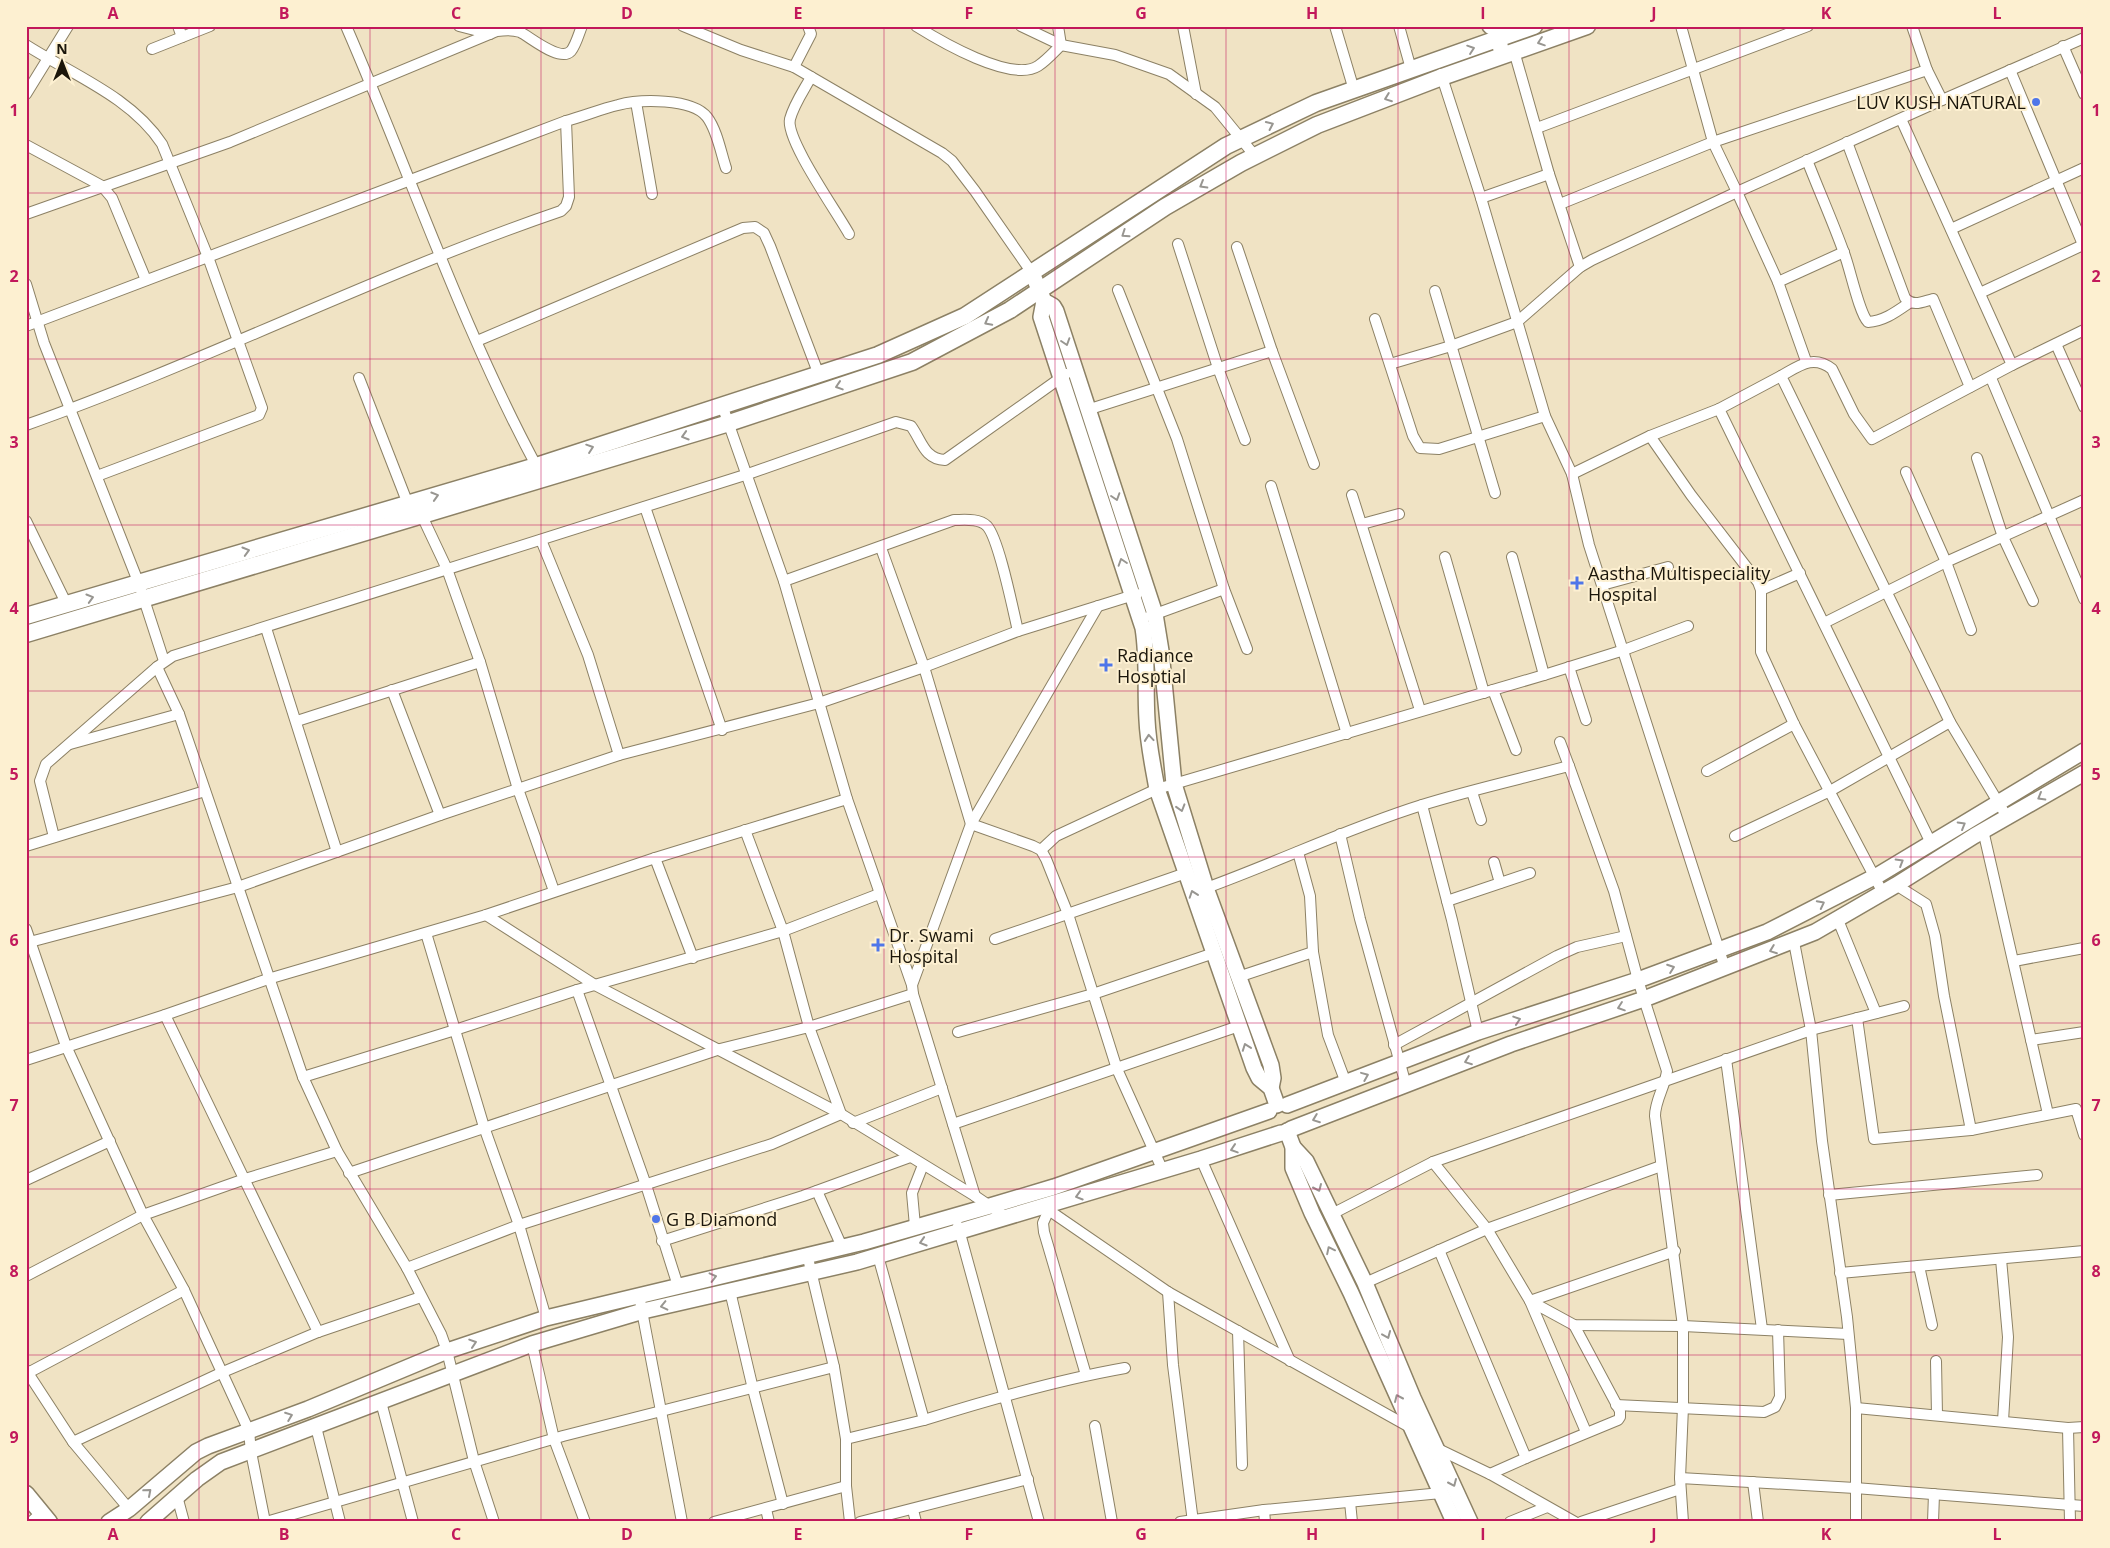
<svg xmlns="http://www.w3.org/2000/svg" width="2110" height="1548" font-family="'Open Sans',sans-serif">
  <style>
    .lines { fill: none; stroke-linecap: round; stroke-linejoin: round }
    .street-casing { stroke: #8c8165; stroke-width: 12 }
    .secondary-casing { stroke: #8c8165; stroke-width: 18 }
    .primary-casing { stroke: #8c8165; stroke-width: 19 }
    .street { stroke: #fff; stroke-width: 10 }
    .secondary { stroke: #fff; stroke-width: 15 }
    .primary { stroke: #fff; stroke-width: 16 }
    .oneway { stroke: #989691 }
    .grid { fill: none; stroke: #c2185b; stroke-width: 1; stroke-opacity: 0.55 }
    .poi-dot { fill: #4f76e9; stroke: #fdf0d1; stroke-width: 2 }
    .labels { text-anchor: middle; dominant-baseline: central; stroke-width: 4; stroke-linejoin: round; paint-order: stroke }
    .poi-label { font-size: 18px; fill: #1b160b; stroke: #fdf0d1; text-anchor: start }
    .neatline { fill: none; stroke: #c2185b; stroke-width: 2 }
    .grid-label { font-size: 16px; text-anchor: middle; font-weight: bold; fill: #c2185b }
  </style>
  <rect width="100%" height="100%" fill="#f0e3c4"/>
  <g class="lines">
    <defs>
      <g id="street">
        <path d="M178,26L182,37"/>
        <path d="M346,26C410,173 462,328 538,469"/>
        <path d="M459,26L490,34"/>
        <path d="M683,26L741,50L794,67L942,153L952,161L975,191L1032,273"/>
        <path d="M916,26C940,41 1011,83 1038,66C1046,61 1054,52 1061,45L1058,26"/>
        <path d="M1021,26L1061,45L1115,55L1169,74L1215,107L1255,156"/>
        <path d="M1183,26L1196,94"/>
        <path d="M1335,26L1354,90"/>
        <path d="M1399,26L1411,69"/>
        <path d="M1681,26L1713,142L1737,192L1942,100"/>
        <path d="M26,45C73,75 131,97 162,144L208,257L262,408L259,415L97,476"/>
        <path d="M2063,46L2084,94"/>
        <path d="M152,49L210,26"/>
        <path d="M1514,51L1549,174L1580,267"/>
        <path d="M794,67L811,34L808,26"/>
        <path d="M1927,70L1942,100L2084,38"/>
        <path d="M2010,70L2084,247"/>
        <path d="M1441,74L1481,198L1545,416L1572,474L1589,545L1725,968"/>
        <path d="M811,77C804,90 794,104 790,119C785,139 837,212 849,234"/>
        <path d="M26,94L68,26"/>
        <path d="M636,102L652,194"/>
        <path d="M1901,119L2012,365"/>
        <path d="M1537,128L1808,26"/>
        <path d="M1847,142L1905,298C1913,307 1922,302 1933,299L1970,387"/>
        <path d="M26,145L102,186L112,198L146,280"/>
        <path d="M1807,160C1819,191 1833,222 1844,253C1850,268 1859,313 1868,322C1884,321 1896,312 1909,303"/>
        <path d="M1481,198L1549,174"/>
        <path d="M1560,204L1713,142L1927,70L1912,26"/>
        <path d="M26,214L230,142L497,31C504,30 512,29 520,32C529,36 560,63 571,51C576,45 579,33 582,26"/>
        <path d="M1951,229L2084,168"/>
        <path d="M1178,244L1218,368L1245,440"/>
        <path d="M1237,247L1272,351"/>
        <path d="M1778,282L1844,252"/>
        <path d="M26,284L44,343L139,584L164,661"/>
        <path d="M1118,290L1177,439L1224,589L1247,649"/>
        <path d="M1435,291L1495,493"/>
        <path d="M1980,293L2083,245"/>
        <path d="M1375,319L1413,436L1420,448L1439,449L1545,416"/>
        <path d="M26,326L566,121C584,116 601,109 618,105C640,99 692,98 707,117C717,130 721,153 726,168"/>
        <path d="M477,341L743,228L755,227L764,233L770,246L819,375"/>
        <path d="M2056,344L2084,407"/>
        <path d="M1390,364L1451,346L1517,322L1580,267L1592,260L1737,192L1778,282L1806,361"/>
        <path d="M1781,376L1719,409L1931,843"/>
        <path d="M359,378L408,504"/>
        <path d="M1991,378L2084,599"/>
        <path d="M722,405L784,581L847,799L912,985L913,994L975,1196"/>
        <path d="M1087,410L1272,351L1314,464"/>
        <path d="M26,425C207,361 379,273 561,211L566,206L569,197L566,121"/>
        <path d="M1650,436L1691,495L1758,582L1761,590V652L1794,724L1883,893"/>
        <path d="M1977,458L2003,537L2033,601"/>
        <path d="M1906,472L1946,562L1971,630"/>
        <path d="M1572,474L1650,436L1719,409"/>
        <path d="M1271,486L1347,734"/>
        <path d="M1352,495L1420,710"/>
        <path d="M645,507L722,730"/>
        <path d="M422,516L447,569L480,662L518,789L554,891"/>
        <path d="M26,521L67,605"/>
        <path d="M1362,524L1399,514"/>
        <path d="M541,540L588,655L619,755"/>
        <path d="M881,548L924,667L971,824L1033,846L1041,850L1046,859L1068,914L1117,1069L1163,1171"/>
        <path d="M1445,557L1484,693"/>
        <path d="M1512,557L1544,675"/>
        <path d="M784,581L954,520C964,520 979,518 987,526C999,539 1013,610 1018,631"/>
        <path d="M1602,585L1668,567"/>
        <path d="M1761,590L1800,573"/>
        <path d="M1150,616L1224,589"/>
        <path d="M1824,623L1946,562L2084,500"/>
        <path d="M266,628L337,852"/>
        <path d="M157,667L179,714L303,1077L337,1151L407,1268L441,1334L447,1351L474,1461L494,1522"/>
        <path d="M1569,667L1586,720"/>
        <path d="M392,690L440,815"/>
        <path d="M1493,690L1516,750"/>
        <path d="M297,721L480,662"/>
        <path d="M1560,742L1569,766"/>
        <path d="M70,744L179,714"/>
        <path d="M1707,771L1794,724"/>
        <path d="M1472,792L1481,820"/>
        <path d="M1422,805L1452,920L1478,1032"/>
        <path d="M2007,817L1950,722L1781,376C1799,366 1813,354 1832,369L1854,414L1872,439L2012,365L2084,330"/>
        <path d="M745,830L783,931L809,1027L913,994"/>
        <path d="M1983,830L2048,1114"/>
        <path d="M1340,834L1360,919L1406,1085"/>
        <path d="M1735,836L1830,791L1950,722"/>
        <path d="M54,837L40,781L46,764L157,667L173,656L748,474L896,422L911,426C922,441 924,459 945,460L1066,374"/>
        <path d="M26,846L205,791"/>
        <path d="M1041,850L1056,836L1157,789L1544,675L1624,650L1688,626"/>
        <path d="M1298,852L1310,896L1313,952L1328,1035L1346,1083"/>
        <path d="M655,858L693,958"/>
        <path d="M1494,862L1500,883"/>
        <path d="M1896,885L1926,904L1935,936L1944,996L1971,1130"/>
        <path d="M1206,888C1278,862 1348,828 1422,805C1470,790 1520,779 1569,766L1614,891L1638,980L1667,1071C1665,1087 1655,1100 1655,1116L1683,1326V1407L1680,1478L1683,1522"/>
        <path d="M1447,901L1530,873"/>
        <path d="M486,915L595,985L841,1114L975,1196L1006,1217"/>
        <path d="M1838,920L1876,1013"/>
        <path d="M26,929L66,1046L143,1215L184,1290L249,1431L251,1452L265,1522"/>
        <path d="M426,933L484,1127L519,1225L546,1318"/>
        <path d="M995,939L1186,873"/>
        <path d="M1794,942L1811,1030L1822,1141L1847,1317L1856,1408V1522"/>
        <path d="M26,943L238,887L440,815L619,755L819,703L924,667L1018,631L1137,594"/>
        <path d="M2014,961L2084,948"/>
        <path d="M1238,977L1313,952"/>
        <path d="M912,985L971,824L1098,606"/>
        <path d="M577,990L646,1185L678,1286"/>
        <path d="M165,1015L318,1332"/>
        <path d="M1857,1018L1874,1139L1971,1130L2076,1109L2084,1135"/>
        <path d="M958,1032L1093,994L1214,953"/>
        <path d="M2031,1040L2084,1032"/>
        <path d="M1394,1045L1557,956L1577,947L1626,936"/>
        <path d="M1726,1059L1762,1329"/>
        <path d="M26,1060L165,1015L268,979L486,915L655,858L847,799"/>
        <path d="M303,1077L455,1030L577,990L783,931L879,894"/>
        <path d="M853,1123L942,1088"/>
        <path d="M953,1124L1239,1026"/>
        <path d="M1201,1159L1290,1361"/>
        <path d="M1433,1162L1487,1229L1530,1301L1675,1251"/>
        <path d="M349,1173L720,1049L809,1027L841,1114L772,1144L519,1225L407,1268"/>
        <path d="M26,1180L110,1141"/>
        <path d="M817,1191L842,1247"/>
        <path d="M1829,1195L2037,1175"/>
        <path d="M1051,1205L1043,1223L1044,1232L1086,1375"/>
        <path d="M1050,1211L1168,1292L1413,1429"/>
        <path d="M1330,1215L1433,1162L1811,1030L1904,1006"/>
        <path d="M915,1226L912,1193L923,1165"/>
        <path d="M958,1226L1039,1522"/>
        <path d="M662,1241L803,1196L910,1157"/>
        <path d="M1439,1250L1526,1458L1618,1420L1620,1417V1411L1574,1325"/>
        <path d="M807,1254L834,1367L846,1439V1486L850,1522"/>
        <path d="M878,1256L924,1420C991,1399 1057,1380 1125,1368"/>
        <path d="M2001,1259L2008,1337L2003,1421"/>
        <path d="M1919,1266L1932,1325"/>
        <path d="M1840,1273L2084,1251"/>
        <path d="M26,1276L143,1215L245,1179L337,1151"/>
        <path d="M1365,1283L1487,1229L1661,1166"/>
        <path d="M730,1291L753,1389L783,1504"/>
        <path d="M1168,1292L1173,1365L1193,1522"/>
        <path d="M639,1295L682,1522"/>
        <path d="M1238,1331L1242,1465"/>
        <path d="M532,1344L554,1439L585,1522"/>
        <path d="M1936,1361L1937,1415"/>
        <path d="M26,1370L73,1442L129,1509"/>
        <path d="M26,1374L184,1290"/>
        <path d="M381,1402L413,1522"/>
        <path d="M1616,1405L1764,1412L1775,1407L1780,1397L1778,1330"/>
        <path d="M1856,1408L2068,1428L2084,1427"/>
        <path d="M1095,1426L1112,1522"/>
        <path d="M316,1427L340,1522"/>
        <path d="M2068,1428L2070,1522"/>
        <path d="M1586,1432L1530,1301L1574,1325L1683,1326L1848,1334"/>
        <path d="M846,1439L924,1420"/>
        <path d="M73,1442L223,1372L318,1332L421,1297"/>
        <path d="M1436,1448L1490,1474L1575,1522"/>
        <path d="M1490,1474L1526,1458"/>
        <path d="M1680,1478L1855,1488L2084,1506"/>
        <path d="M1753,1482L1758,1522"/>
        <path d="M177,1496L184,1522"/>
        <path d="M1350,1502L1352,1522"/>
        <path d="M766,1509L769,1522"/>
        <path d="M913,1510L916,1522"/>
        <path d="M1264,1510L1265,1522"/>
        <path d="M31,1522L41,1513"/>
        <path d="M266,1522L563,1436L834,1367"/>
        <path d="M714,1522L846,1486"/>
        <path d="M860,1522L1028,1479"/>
        <path d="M1180,1522L1264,1510L1441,1493"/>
        <path d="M1510,1522L1547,1507"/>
        <path d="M1581,1522L1680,1489"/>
        <path d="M1933,1522L1934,1494"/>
      </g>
      <g id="secondary">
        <path d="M1490,26L1495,29L1501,49"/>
        <path d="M1032,273L1044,301L1053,306L1056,311L1155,614L1161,651L1174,784L1206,888L1271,1065L1273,1078L1271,1088"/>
        <path d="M1044,301L1041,317L1143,628C1148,658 1145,689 1147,720C1148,744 1153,766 1157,789L1254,1068L1259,1078L1271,1088L1277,1105"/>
        <path d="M1287,1105L1478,1032L1638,980L1767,932L1880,874L2084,751"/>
        <path d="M1291,1129L1511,1044L1644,999L1815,932L1896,885L1974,836L2084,773"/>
        <path d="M1287,1131L1293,1147V1168L1312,1213L1351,1293L1454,1522"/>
        <path d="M1293,1147L1306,1161L1365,1283L1413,1398L1470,1522"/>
        <path d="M109,1522L129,1509L196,1452L208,1446L308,1409L447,1351L546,1318L864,1242L990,1206L1054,1187L1269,1111"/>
        <path d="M148,1522L197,1479L221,1462L532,1344L643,1311L857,1262L1201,1159L1281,1133"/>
      </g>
      <g id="primary">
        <path d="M26,616L536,466L878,355L965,316L1226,146L1316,103L1534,26"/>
        <path d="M26,634L729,423L912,362L1010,310L1165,207L1241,163L1317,125L1442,77L1587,26"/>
        <path d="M26,1494L49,1522"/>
      </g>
    </defs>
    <use href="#street" class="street-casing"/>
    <use href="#secondary" class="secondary-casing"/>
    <use href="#primary" class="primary-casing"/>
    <use href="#street" class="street"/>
    <use href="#secondary" class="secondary"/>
    <use href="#primary" class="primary"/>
  </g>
  <defs><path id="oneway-chevron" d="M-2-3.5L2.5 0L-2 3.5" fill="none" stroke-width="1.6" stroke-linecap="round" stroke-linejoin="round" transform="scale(1.25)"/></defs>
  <g class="oneway">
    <use href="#oneway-chevron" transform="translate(1541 42) rotate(161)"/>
    <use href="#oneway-chevron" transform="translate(1471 49) rotate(-19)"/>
    <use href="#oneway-chevron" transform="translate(1388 98) rotate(159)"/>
    <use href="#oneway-chevron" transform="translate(1270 125) rotate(-25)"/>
    <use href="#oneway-chevron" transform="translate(1203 185) rotate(150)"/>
    <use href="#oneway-chevron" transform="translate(1125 234) rotate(146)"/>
    <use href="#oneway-chevron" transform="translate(988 322) rotate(152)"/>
    <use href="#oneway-chevron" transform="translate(1066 342) rotate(72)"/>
    <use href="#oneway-chevron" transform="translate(839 386) rotate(162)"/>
    <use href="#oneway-chevron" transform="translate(685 436) rotate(163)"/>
    <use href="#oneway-chevron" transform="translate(590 448) rotate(-19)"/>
    <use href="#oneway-chevron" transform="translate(435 496) rotate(-17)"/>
    <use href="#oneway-chevron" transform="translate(1116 497) rotate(72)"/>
    <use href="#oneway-chevron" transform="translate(246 551) rotate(-16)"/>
    <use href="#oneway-chevron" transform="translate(1122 562) rotate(-108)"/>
    <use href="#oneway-chevron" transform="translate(90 598) rotate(-16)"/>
    <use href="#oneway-chevron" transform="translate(1149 738) rotate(-95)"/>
    <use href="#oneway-chevron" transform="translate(2041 797) rotate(150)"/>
    <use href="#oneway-chevron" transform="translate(1181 808) rotate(73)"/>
    <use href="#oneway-chevron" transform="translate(1962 825) rotate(-30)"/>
    <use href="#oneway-chevron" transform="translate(1900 862) rotate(-31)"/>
    <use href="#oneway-chevron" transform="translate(1193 894) rotate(-109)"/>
    <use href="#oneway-chevron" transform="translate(1821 904) rotate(-27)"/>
    <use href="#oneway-chevron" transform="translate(1773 950) rotate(159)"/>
    <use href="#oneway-chevron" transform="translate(1671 968) rotate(-20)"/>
    <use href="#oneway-chevron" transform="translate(1621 1007) rotate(161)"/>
    <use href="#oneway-chevron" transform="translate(1517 1020) rotate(-18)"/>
    <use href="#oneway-chevron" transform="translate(1246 1047) rotate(-110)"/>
    <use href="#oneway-chevron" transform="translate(1468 1061) rotate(159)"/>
    <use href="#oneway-chevron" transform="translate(1365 1076) rotate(-22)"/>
    <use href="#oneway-chevron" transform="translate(1316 1119) rotate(159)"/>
    <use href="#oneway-chevron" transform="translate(1234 1149) rotate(162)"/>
    <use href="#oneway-chevron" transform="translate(1318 1188) rotate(66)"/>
    <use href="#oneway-chevron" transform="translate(1079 1196) rotate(163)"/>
    <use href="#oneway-chevron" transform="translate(923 1242) rotate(163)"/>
    <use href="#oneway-chevron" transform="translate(1330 1250) rotate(-116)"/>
    <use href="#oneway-chevron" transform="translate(713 1277) rotate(-14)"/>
    <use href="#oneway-chevron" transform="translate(664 1306) rotate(167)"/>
    <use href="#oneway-chevron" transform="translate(1387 1335) rotate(67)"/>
    <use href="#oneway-chevron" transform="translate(473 1343) rotate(-18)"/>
    <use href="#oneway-chevron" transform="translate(1398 1398) rotate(-114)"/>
    <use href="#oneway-chevron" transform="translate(289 1416) rotate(-21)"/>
    <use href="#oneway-chevron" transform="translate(1453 1483) rotate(66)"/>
    <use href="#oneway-chevron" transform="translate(148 1492) rotate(-41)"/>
  </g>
  <path class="grid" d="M199,26V1522M370,26V1522M541,26V1522M712,26V1522M884,26V1522M1055,26V1522M1226,26V1522M1398,26V1522M1569,26V1522M1740,26V1522M1911,26V1522M26,193H2084M26,359H2084M26,525H2084M26,691H2084M26,857H2084M26,1023H2084M26,1189H2084M26,1355H2084"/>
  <g class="poi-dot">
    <circle cx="2036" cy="102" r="5"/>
    <path d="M1574.5 575.5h5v5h5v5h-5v5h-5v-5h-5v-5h5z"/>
    <path d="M1103.5 657.5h5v5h5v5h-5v5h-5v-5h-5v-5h5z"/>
    <path d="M875.5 937.5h5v5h5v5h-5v5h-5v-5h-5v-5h5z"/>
    <circle cx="656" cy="1219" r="5"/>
  </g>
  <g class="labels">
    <g class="poi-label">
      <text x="2026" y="102" text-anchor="end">LUV KUSH NATURAL</text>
      <text x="1588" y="573">Aastha Multispeciality<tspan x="1588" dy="21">Hospital</tspan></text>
      <text x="1117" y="655">Radiance<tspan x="1117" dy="21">Hosptial</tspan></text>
      <text x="889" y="935">Dr. Swami<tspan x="889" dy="21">Hospital</tspan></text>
      <text x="666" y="1219">G B Diamond</text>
    </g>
  </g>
  <rect width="2110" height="1548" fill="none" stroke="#fdf0d1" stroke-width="55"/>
  <g transform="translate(62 62)" stroke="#fdf0d1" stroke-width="4" paint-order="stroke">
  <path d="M0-4L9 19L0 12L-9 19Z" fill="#1b160b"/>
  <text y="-8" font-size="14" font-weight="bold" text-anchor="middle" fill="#1b160b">N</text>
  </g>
  <rect x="28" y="28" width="2054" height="1492" class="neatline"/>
  <g class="grid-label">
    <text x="113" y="19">A</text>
    <text x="284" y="19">B</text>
    <text x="456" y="19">C</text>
    <text x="627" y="19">D</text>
    <text x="798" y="19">E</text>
    <text x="969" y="19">F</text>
    <text x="1141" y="19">G</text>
    <text x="1312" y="19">H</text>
    <text x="1483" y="19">I</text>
    <text x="1654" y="19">J</text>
    <text x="1826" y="19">K</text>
    <text x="1997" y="19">L</text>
    <text x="14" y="116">1</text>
    <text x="2096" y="116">1</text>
    <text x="14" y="282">2</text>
    <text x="2096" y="282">2</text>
    <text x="14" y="448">3</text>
    <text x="2096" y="448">3</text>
    <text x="14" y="614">4</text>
    <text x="2096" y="614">4</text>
    <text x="14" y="780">5</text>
    <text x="2096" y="780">5</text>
    <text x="14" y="946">6</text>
    <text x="2096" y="946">6</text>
    <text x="14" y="1111">7</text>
    <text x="2096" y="1111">7</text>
    <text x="14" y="1277">8</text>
    <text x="2096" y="1277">8</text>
    <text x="14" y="1443">9</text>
    <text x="2096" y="1443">9</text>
    <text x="113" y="1540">A</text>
    <text x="284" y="1540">B</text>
    <text x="456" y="1540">C</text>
    <text x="627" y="1540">D</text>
    <text x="798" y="1540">E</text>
    <text x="969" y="1540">F</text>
    <text x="1141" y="1540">G</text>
    <text x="1312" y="1540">H</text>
    <text x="1483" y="1540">I</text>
    <text x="1654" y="1540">J</text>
    <text x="1826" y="1540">K</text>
    <text x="1997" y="1540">L</text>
  </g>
</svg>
